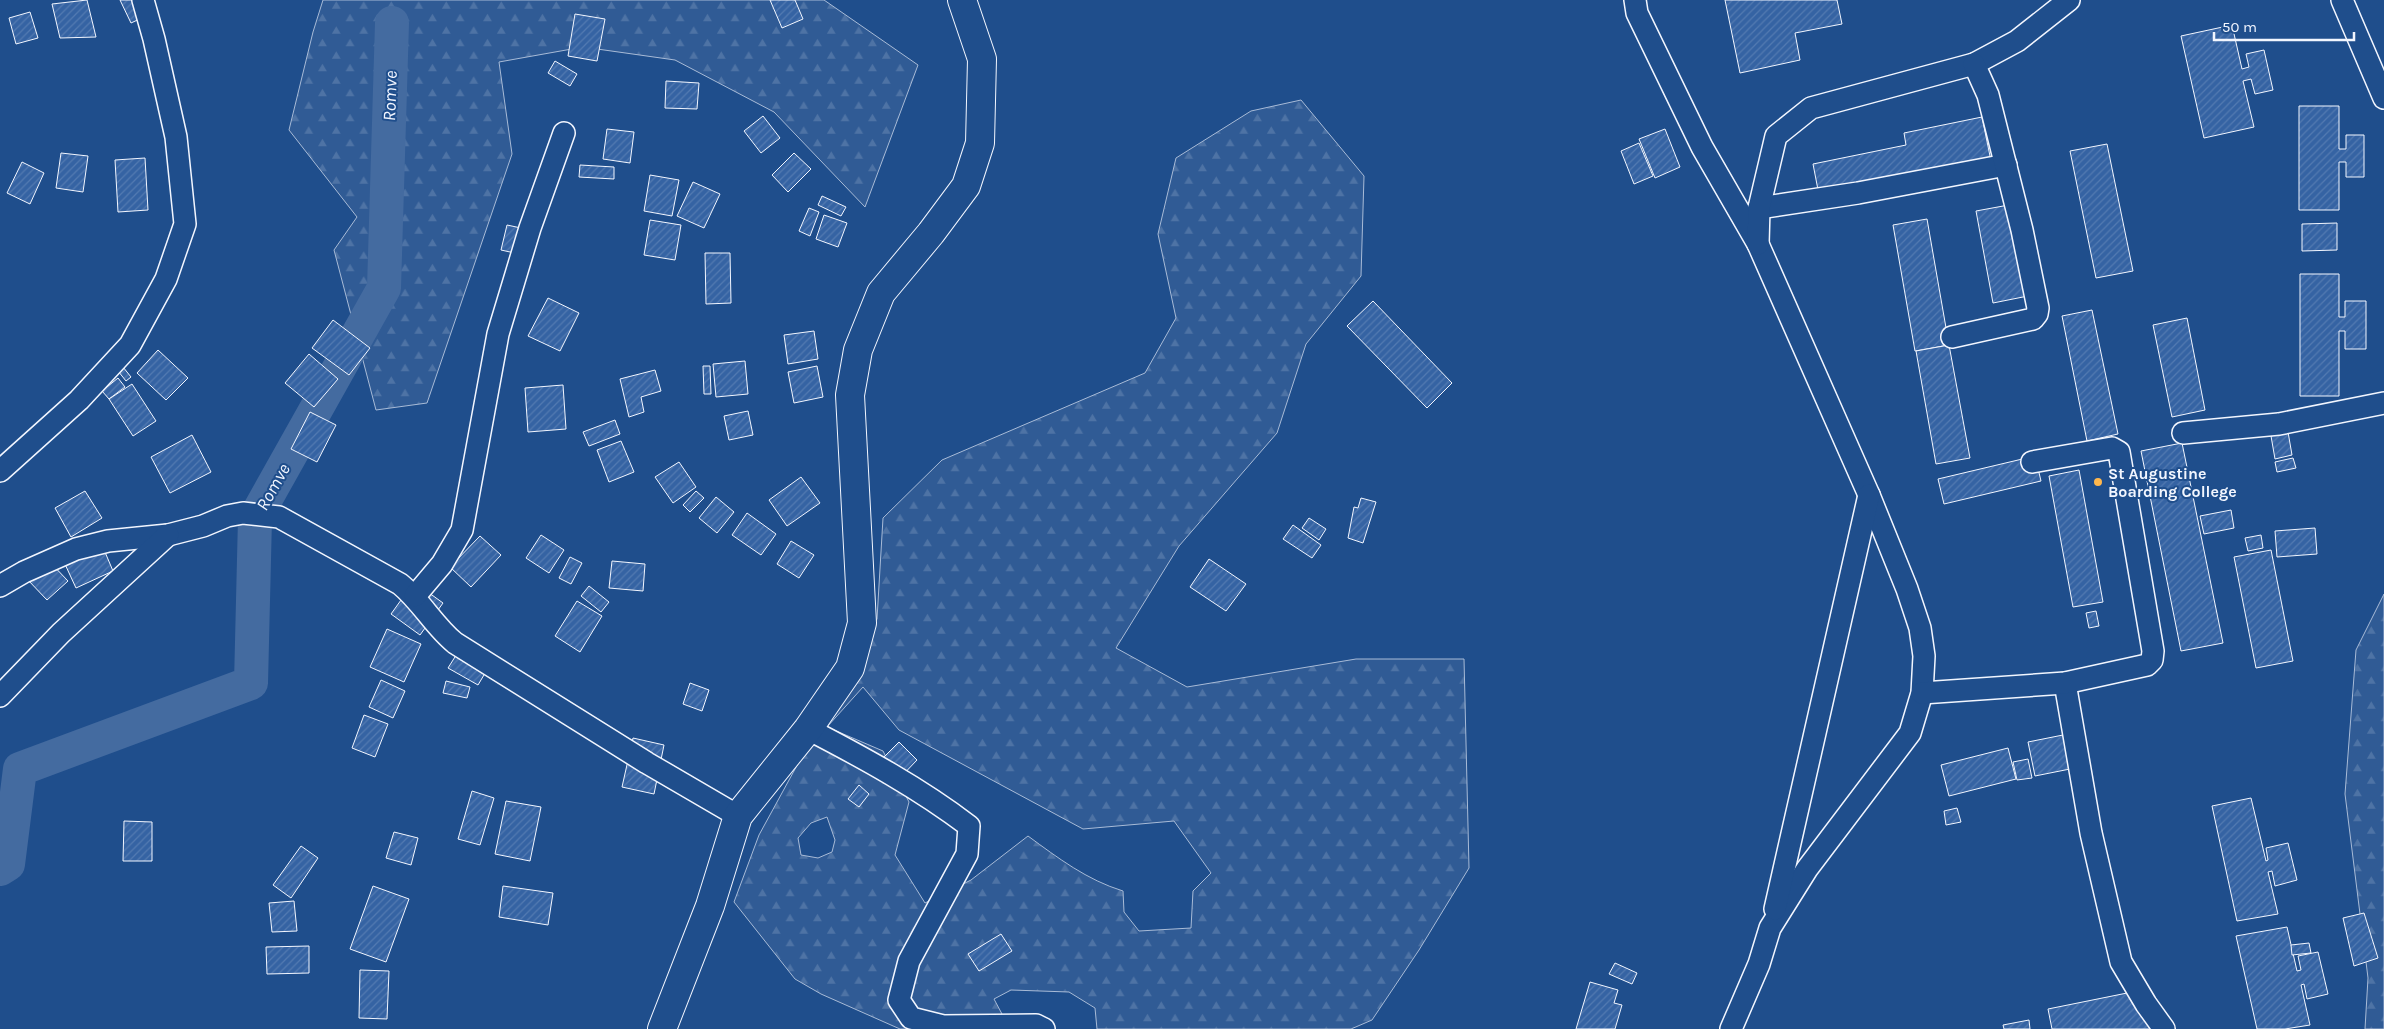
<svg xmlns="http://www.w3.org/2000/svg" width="2384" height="1029" font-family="Karla,sans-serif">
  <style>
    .forest { fill: url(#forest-firs); stroke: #a8bbd7; fill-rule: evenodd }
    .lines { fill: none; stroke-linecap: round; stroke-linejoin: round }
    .river { stroke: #446ba0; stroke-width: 34 }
    .building { fill: url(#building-hatch); stroke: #f2f6ff }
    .minor-casing { stroke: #f2f6ff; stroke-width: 24 }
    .highway-casing { stroke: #f2f6ff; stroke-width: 30 }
    .minor { stroke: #1f4e8c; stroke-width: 21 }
    .highway { stroke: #1f4e8c; stroke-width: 28 }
    .poi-dot { fill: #ffb74d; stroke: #1f4e8c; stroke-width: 2 }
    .labels { text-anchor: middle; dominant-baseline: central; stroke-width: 4; stroke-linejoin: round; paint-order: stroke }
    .poi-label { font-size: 16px; font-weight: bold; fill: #f2f6ff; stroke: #1f4e8c; text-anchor: start }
    .water-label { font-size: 18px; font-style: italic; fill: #f2f6ff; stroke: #1f4e8c }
  </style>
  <defs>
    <pattern id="forest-firs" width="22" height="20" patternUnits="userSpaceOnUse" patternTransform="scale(1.25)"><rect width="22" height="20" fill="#305b95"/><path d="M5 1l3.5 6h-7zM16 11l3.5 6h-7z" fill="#4e73a5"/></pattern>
    <pattern id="building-hatch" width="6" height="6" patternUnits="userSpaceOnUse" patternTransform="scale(1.25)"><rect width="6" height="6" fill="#3563a3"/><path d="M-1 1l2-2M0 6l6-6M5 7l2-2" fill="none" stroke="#537ab1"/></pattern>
  </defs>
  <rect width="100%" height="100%" fill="#1f4e8c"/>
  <g class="forest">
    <path d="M323,0H824L918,65L865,207L774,112L675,60L583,47L499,62L512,154L427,403L376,410L334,250L357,217L289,130L313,32Z"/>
    <path d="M1301,100L1364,176L1361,276L1306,344L1277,433L1179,546L1116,648L1187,687L1356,659H1464L1469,868L1419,950L1372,1020L1351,1029H1097L1095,1008L1069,992L1011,990L994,999L1010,1029H900L821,994L795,979L734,902L759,835L877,619L883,518L942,460L1145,373L1176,318L1158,234L1176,158L1251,111ZM863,687L899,730L1083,829L1174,821L1211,873L1193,891L1191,928L1139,931L1124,912L1123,891C1087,880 1058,858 1028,836L971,880L925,903L895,855L909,802L883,751L827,727ZM827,817L835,840L832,852L818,858L801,855L798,838L811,823Z"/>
    <path d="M2384,594V1029H2365L2368,978L2345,794L2356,650Z"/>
  </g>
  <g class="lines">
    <path class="river" d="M0,869L8,864L20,769L251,683L255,518L384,288L392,23"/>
  </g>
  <g class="building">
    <path d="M87,0L96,37L60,38L52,4Z"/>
    <path d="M120,0H139L146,16L131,23Z"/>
    <path d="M770,0H795L803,19L782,28Z"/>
    <path d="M1725,0H1837L1842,24L1795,33L1800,60L1740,73Z"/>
    <path d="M30,12L38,38L16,44L9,18Z"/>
    <path d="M575,14L605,19L597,61L568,56Z"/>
    <path d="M2232,25L2242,69L2249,67L2246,54L2264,50L2273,90L2255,94L2251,79L2243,81L2254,127L2204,138L2181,36Z"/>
    <path d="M555,61L577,74L570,86L548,73Z"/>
    <path d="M666,81L699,83L697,109L665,108Z"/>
    <path d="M2299,106H2339V149H2346V135H2364V177H2346V162H2339V210H2299Z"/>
    <path d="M763,116L780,138L761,153L744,131Z"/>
    <path d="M1982,117L1991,161L1819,195L1813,164L1906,145L1904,133Z"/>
    <path d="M607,129L634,132L630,163L603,159Z"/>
    <path d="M1665,129L1680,167L1655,178L1639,139Z"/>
    <path d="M1639,143L1653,176L1634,184L1621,151Z"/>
    <path d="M2107,144L2133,271L2096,278L2070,151Z"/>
    <path d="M61,153L88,156L83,192L56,188Z"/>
    <path d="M794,153L811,169L788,192L772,175Z"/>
    <path d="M145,158L148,210L118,212L115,160Z"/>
    <path d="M22,162L44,173L30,204L7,193Z"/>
    <path d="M580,165L614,167V179L579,177Z"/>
    <path d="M650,175L679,180L672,216L644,211Z"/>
    <path d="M693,182L720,194L704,228L677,216Z"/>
    <path d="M822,196L846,207L841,216L818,205Z"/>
    <path d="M2025,202L2043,293L1993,303L1976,211Z"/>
    <path d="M809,208L819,212L810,236L799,231Z"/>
    <path d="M824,215L847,223L838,247L816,239Z"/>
    <path d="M1927,219L1949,345L1915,351L1893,225Z"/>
    <path d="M650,220L681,225L675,260L644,255Z"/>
    <path d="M2337,223V250L2302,251V224Z"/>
    <path d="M507,225L535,231L528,256L501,250Z"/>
    <path d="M705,253H730L731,303L706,304Z"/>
    <path d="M2300,274H2339V317H2345V301H2366V349H2345V331H2339V396H2300Z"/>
    <path d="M548,298L579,313L560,351L528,336Z"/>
    <path d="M1373,301L1452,383L1427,408L1347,326Z"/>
    <path d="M2092,310L2118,434L2087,441L2062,316Z"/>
    <path d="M2187,318L2205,410L2172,417L2153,325Z"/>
    <path d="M333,320L370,348L349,375L312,348Z"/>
    <path d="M814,331L818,359L788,364L784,335Z"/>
    <path d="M1949,345L1970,458L1936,464L1916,351Z"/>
    <path d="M158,350L188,378L166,400L137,373Z"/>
    <path d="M309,354L338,379L314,407L285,383Z"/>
    <path d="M745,361L748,394L716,397L713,364Z"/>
    <path d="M703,366H710L711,394H704Z"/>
    <path d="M817,366L823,397L794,403L788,372Z"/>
    <path d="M123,367L131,377L126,381L118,371Z"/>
    <path d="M655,370L661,391L641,397L644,412L629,417L620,379Z"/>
    <path d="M118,378L125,387L109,399L102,391Z"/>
    <path d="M132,384L156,421L133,436L109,399Z"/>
    <path d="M563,385L566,429L528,432L525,388Z"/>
    <path d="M748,411L753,435L729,440L724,416Z"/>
    <path d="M310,412L336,425L317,462L291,449Z"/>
    <path d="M615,420L620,434L589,446L583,432Z"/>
    <path d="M2288,432L2292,455L2275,459L2271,436Z"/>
    <path d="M192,435L211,472L170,493L151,457Z"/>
    <path d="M621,441L634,472L609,482L597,450Z"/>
    <path d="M2182,443L2223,643L2181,651L2141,451Z"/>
    <path d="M2035,456L2041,481L1944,504L1938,479Z"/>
    <path d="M2293,458L2296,468L2277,472L2275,462Z"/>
    <path d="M679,462L696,487L673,503L655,477Z"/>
    <path d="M2079,470L2103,602L2073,607L2049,476Z"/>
    <path d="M801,477L820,503L787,526L769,500Z"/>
    <path d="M85,491L102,518L71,537L55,508Z"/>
    <path d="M696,491L704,498L690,512L683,505Z"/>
    <path d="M716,497L734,512L717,533L699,518Z"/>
    <path d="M1361,498L1376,502L1363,543L1348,538L1354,507L1358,508Z"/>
    <path d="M2231,510L2234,528L2204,534L2200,516Z"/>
    <path d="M747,513L776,534L761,555L732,535Z"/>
    <path d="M1309,518L1326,529L1319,540L1302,528Z"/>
    <path d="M1293,525L1321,545L1312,558L1283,539Z"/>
    <path d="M2315,528L2317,554L2277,557L2275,531Z"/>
    <path d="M541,535L564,550L549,573L526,558Z"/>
    <path d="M2261,535L2263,548L2248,551L2245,538Z"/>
    <path d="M480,536L501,555L471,587L450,567Z"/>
    <path d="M791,541L814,555L799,578L777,564Z"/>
    <path d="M102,545L113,571L76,588L64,562Z"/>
    <path d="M2271,550L2293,661L2256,668L2234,557Z"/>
    <path d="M570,557L582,563L571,584L559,578Z"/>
    <path d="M1209,559L1246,584L1226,611L1190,587Z"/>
    <path d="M48,560L68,581L47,600L27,579Z"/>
    <path d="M612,561L645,564L643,591L609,588Z"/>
    <path d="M414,582L443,603L420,635L391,614Z"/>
    <path d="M589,586L609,602L601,612L581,596Z"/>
    <path d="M577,601L602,616L580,652L555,636Z"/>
    <path d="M2096,611L2099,626L2089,628L2086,613Z"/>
    <path d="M387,629L421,644L404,682L370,667Z"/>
    <path d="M465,641L494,658L478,685L448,668Z"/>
    <path d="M381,680L405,691L393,718L369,707Z"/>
    <path d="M446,681L470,687L467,698L443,693Z"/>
    <path d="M690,683L709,690L702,711L683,704Z"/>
    <path d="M364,715L388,724L375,757L352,748Z"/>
    <path d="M2073,733L2080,767L2035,776L2028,742Z"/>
    <path d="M633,738L664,745L654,794L622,787Z"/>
    <path d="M899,742L917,760L897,781L878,763Z"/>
    <path d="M2008,748L2016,779L1949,796L1941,765Z"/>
    <path d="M2028,759L2032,778L2017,780L2013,762Z"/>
    <path d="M859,785L869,794L859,807L848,799Z"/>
    <path d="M472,791L494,798L480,845L458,839Z"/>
    <path d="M2251,798L2266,861L2268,860L2266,848L2288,843L2297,880L2275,886L2272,871L2268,872L2278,914L2237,921L2212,806Z"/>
    <path d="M506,801L541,807L530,861L495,854Z"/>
    <path d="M1957,808L1961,822L1946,825L1944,811Z"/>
    <path d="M124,821L152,822V861H123Z"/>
    <path d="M394,832L418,838L411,865L386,858Z"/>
    <path d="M301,846L318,858L291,898L273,885Z"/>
    <path d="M373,886L409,899L386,962L350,949Z"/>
    <path d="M503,886L553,893L548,925L499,917Z"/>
    <path d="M294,901L297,931L272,932L269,903Z"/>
    <path d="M2364,913L2378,958L2354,966L2343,918Z"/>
    <path d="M2287,927L2297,971L2301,970L2298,956L2318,952L2328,994L2307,999L2304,984L2301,985L2310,1025L2285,1029H2257L2236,936Z"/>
    <path d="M1001,934L1012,951L979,971L968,954Z"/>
    <path d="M2309,943L2311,953L2292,955L2291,945Z"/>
    <path d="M309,946V973L267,974L266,947Z"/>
    <path d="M1615,963L1637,973L1632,984L1609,974Z"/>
    <path d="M360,970L389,971L387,1019L359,1018Z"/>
    <path d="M1590,982L1618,990L1614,1003L1622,1005L1615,1029H1576Z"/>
    <path d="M2142,990L2150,1029H2052L2048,1009Z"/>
    <path d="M2029,1020L2030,1029H2004L2003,1025Z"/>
  </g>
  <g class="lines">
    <defs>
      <g id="minor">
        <path d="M1635,0L1637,13L1702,147L1758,244L1869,495L1907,589L1920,628L1924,656L1922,693L1910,733L1807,869L1770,928L1759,964L1731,1029"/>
        <path d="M2342,0L2384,98"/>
        <path d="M1759,208L1858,193L2006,165"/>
        <path d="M1758,244L1759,208L1776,136L1811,108L1974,64L2017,41L2069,0"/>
        <path d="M1952,337L2033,319L2037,314L2038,308L2022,230L1988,95L1974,64"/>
        <path d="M2183,433L2279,424L2384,403"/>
        <path d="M0,471L79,400L130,345L166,279L185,224L176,137L154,39L143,0"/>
        <path d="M0,586L24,572L76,549L108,541L168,535L203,526L227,516L243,513L279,517L400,584C421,601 434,626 455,643L647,763L738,816"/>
        <path d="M415,596L442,564L462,530L498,334L530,228L564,133"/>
        <path d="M2065,683L2091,833L2121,962L2146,1004L2164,1029"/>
        <path d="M1922,693L2065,683L2147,665L2152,660L2153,651L2119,452L2112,448L2032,462"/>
        <path d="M0,696L61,633L168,535"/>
        <path d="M808,729C864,758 919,788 969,826L967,854L909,961L899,1000L911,1018L943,1026L1036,1025L1044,1029"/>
        <path d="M1775,909L1869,495"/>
      </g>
      <path id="highway" d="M662,1029L710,906L738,816L808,729L850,668L862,623L850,395L858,350L881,293L931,233L966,186L980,143L982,59L962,0"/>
    </defs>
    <use href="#minor" class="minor-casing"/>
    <use href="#highway" class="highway-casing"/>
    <use href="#minor" class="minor"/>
    <use href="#highway" class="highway"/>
  </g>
  <circle class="poi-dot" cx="2098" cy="482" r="5"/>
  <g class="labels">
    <g class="poi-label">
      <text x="2108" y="473">St Augustine<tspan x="2108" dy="18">Boarding College</tspan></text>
    </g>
    <g class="water-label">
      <text transform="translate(390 96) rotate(-88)">Romve</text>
      <text transform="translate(273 487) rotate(-61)">Romve</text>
    </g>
  </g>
  <path d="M2214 32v8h140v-8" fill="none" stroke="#f2f6ff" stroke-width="2.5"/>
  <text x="2222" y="32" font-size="15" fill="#f2f6ff" stroke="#1f4e8c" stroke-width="4" paint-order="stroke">50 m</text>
</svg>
